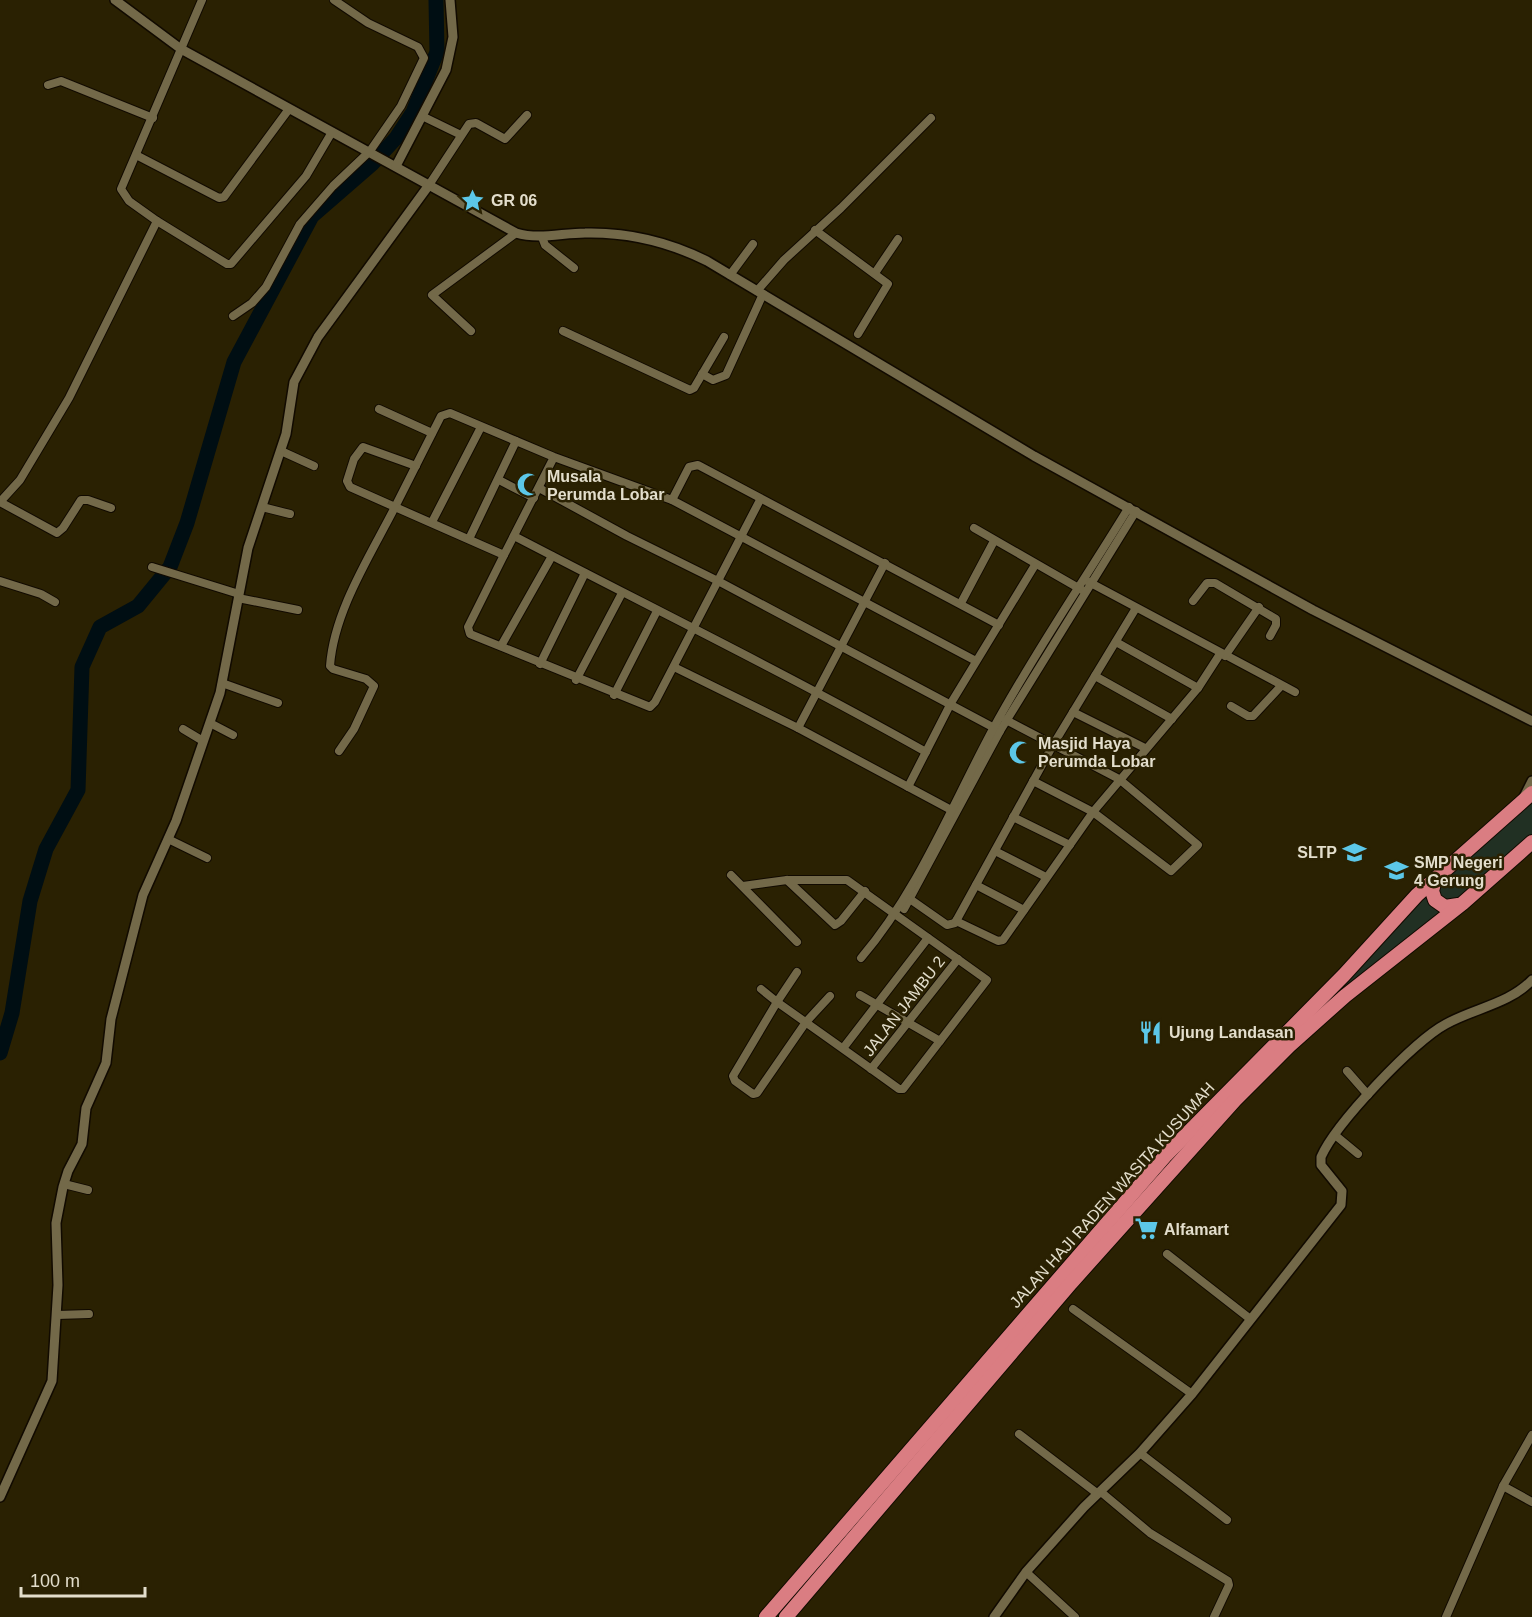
<svg xmlns="http://www.w3.org/2000/svg" width="1532" height="1617" font-family="Arial,sans-serif">
  <style>
    .green { fill: #213023 }
    .lines { fill: none; stroke-linecap: round; stroke-linejoin: round }
    .river { stroke: #000e13; stroke-width: 15 }
    .minor-casing { stroke: #110a00; stroke-width: 10 }
    .tertiary-casing { stroke: #110a00; stroke-width: 12 }
    .trunk-casing { stroke: #110a00; stroke-width: 16 }
    .minor { stroke: #736949; stroke-width: 8 }
    .tertiary { stroke: #736949; stroke-width: 9 }
    .trunk { stroke: #da7d82; stroke-width: 14 }
    .labels { text-anchor: middle; dominant-baseline: central; stroke-width: 5; stroke-linejoin: round; paint-order: stroke }
    .poi-label { font-size: 16px; font-weight: bold; fill: #e3decc; stroke: #2a2102; text-anchor: start }
    .street-label { font-size: 16px; fill: #e3decc; stroke: #2a2102 }
  </style>
  <rect width="100%" height="100%" fill="#2a2102"/>
  <g class="green">
    <path d="M1532,803V836L1452,905H1442L1436,886Z"/>
    <path d="M1424,891L1429,904L1445,913L1343,987L1300,1027L1178,1155L1175,1152Z"/>
  </g>
  <g class="lines">
    <path class="river" d="M0,1053L12,1013L30,901L46,849L78,790L82,667L100,627L138,606L170,567L187,523L234,362L312,216L373,163L396,138L413,112L437,52L436,0"/>
    <defs>
      <g id="minor">
        <path d="M48,85L61,81L153,118"/>
        <path d="M424,117L461,135"/>
        <path d="M136,155L219,198L224,197L289,109"/>
        <path d="M429,185L469,124L476,123L505,139L527,115"/>
        <path d="M157,221L227,264H231L306,176L332,132"/>
        <path d="M815,230L888,284L858,334"/>
        <path d="M542,237L545,245L574,268"/>
        <path d="M875,273L898,239"/>
        <path d="M730,275L753,244"/>
        <path d="M757,291L784,260L841,208L931,118"/>
        <path d="M233,316L252,303L266,287L300,224L333,186L370,151L401,106L424,58L418,47L368,23L334,0"/>
        <path d="M471,331L432,295L516,233"/>
        <path d="M563,331L690,390L694,388L724,337"/>
        <path d="M702,374L713,380L726,375L763,294"/>
        <path d="M379,409L432,433"/>
        <path d="M281,451L314,466"/>
        <path d="M554,457L504,555L395,507L441,416L450,413L554,457L672,500L976,661"/>
        <path d="M499,480L534,498"/>
        <path d="M539,488L627,536L718,581L1000,731"/>
        <path d="M672,500L689,467L698,465L999,625"/>
        <path d="M0,502L20,480L69,398L157,221L129,201L121,189L202,0"/>
        <path d="M0,502L57,533L63,528L81,500H88L111,508"/>
        <path d="M262,507L290,514"/>
        <path d="M432,522L481,427"/>
        <path d="M974,528L1082,590"/>
        <path d="M514,536C652,608 791,676 926,752"/>
        <path d="M469,539L516,441"/>
        <path d="M504,555L468,627L470,634L650,707L655,702L760,500"/>
        <path d="M152,567L239,594"/>
        <path d="M0,581L41,594L55,602"/>
        <path d="M1087,581L1295,692"/>
        <path d="M238,598L298,610"/>
        <path d="M1193,601L1207,583H1215L1276,619V625L1270,636"/>
        <path d="M961,603L994,541"/>
        <path d="M1116,642L1198,688"/>
        <path d="M501,646L552,556"/>
        <path d="M1225,656L1259,607"/>
        <path d="M540,664L585,573"/>
        <path d="M674,667L798,728L955,812"/>
        <path d="M1095,676L1172,719"/>
        <path d="M576,680L622,593"/>
        <path d="M222,683L278,703"/>
        <path d="M614,695L657,611"/>
        <path d="M1231,706L1248,716H1253L1281,686"/>
        <path d="M1073,712L1145,748"/>
        <path d="M1006,720L1119,779L1198,845L1171,871L1093,812L1033,781"/>
        <path d="M210,723L233,735"/>
        <path d="M798,728L885,563"/>
        <path d="M183,729L203,741"/>
        <path d="M339,751L354,729L374,686L366,679L333,669L330,666C334,611 370,556 395,507L350,487L347,481L354,459L363,447L416,466"/>
        <path d="M908,787L951,703L1035,565"/>
        <path d="M1013,817L1070,845"/>
        <path d="M168,839L207,858"/>
        <path d="M995,851L1046,877"/>
        <path d="M731,875L797,942"/>
        <path d="M787,880L835,925L841,921L865,891"/>
        <path d="M976,885L1024,910"/>
        <path d="M743,886L787,880H847L987,980L903,1089H899C859,1060 818,1031 777,1002L733,1076L735,1081L753,1094L757,1093L806,1022L830,996"/>
        <path d="M907,897L947,925L955,923L1053,745L1136,608"/>
        <path d="M904,909L1000,731L1136,511"/>
        <path d="M956,921L998,941L1003,940L1093,812L1198,688L1220,654"/>
        <path d="M861,958C918,891 951,807 993,729C1034,653 1084,581 1129,507"/>
        <path d="M761,989L777,1002L797,972"/>
        <path d="M860,995L940,1041"/>
        <path d="M844,1047L928,938"/>
        <path d="M871,1069L958,959"/>
        <path d="M1347,1071L1368,1095"/>
        <path d="M1335,1135L1358,1154"/>
        <path d="M64,1184L88,1190"/>
        <path d="M1167,1254L1249,1318"/>
        <path d="M1073,1309L1192,1394"/>
        <path d="M57,1315L89,1314"/>
        <path d="M1019,1434L1098,1494"/>
        <path d="M1140,1453L1227,1520"/>
        <path d="M1503,1486L1532,1502"/>
        <path d="M1101,1492L1150,1533L1228,1581L1229,1585L1214,1617"/>
        <path d="M1026,1572L1075,1617"/>
        <path d="M1446,1617L1503,1486L1532,1435"/>
      </g>
      <g id="tertiary">
        <path d="M115,0L181,49L516,233C539,240 562,233 585,233C628,232 669,242 707,261L1034,456L1313,610L1532,721"/>
        <path d="M396,166L446,70L453,37L450,0"/>
        <path d="M1524,797L1532,781"/>
        <path d="M0,1497L52,1381L58,1285L56,1223L63,1187L68,1171L82,1144L86,1108L106,1063L111,1019L143,895L176,821L220,693L248,548L286,434L294,382L318,337L429,185"/>
        <path d="M994,1617L1026,1572L1084,1507L1140,1453L1192,1394L1341,1205L1342,1191L1321,1165V1157C1336,1123 1414,1041 1446,1024C1475,1008 1509,1004 1532,980"/>
      </g>
      <g id="trunk">
        <path d="M1435,879L1432,891L1435,900L1445,907L1458,905"/>
        <path d="M766,1617L1166,1155L1344,975L1417,895L1532,793"/>
        <path d="M786,1617L1071,1283L1235,1100L1289,1046L1345,996L1463,903L1532,842"/>
      </g>
    </defs>
    <use href="#minor" class="minor-casing"/>
    <use href="#tertiary" class="tertiary-casing"/>
    <use href="#trunk" class="trunk-casing"/>
    <use href="#minor" class="minor"/>
    <use href="#tertiary" class="tertiary"/>
    <use href="#trunk" class="trunk"/>
  </g>
  <defs>
    <symbol id="sight-bare" viewBox="-9 -9 18 18"><path d="M0-6L1.8-2.2L6-1.7L2.9 1.2L3.7 5.4L0 3.3L-3.7 5.4L-2.9 1.2L-6-1.7L-1.8-2.2Z" fill="#5cc7e8" stroke="#2a2102" stroke-width="2.5" paint-order="stroke"/></symbol>
    <symbol id="mosque-bare" viewBox="-9 -9 18 18"><path d="M3.5-4.9A6 6 0 1 0 3.5 4.9A5 5 0 1 1 3.5-4.9Z" fill="#5cc7e8" stroke="#2a2102" stroke-width="2.5" paint-order="stroke"/></symbol>
    <symbol id="school-bare" viewBox="-9 -9 18 18"><path d="M0-5L7-2L0 1L-7-2ZM-4 1L0 2.5L4 1V4Q0 6-4 4Z" fill="#5cc7e8" stroke="#2a2102" stroke-width="2.5" paint-order="stroke"/></symbol>
    <symbol id="restaurant-bare" viewBox="-9 -9 18 18"><path d="M-5-6h1v4h1v-4h1v4h1v-4h1v5L-1.5 .5V6h-2V.5L-5-1ZM5-6V6H3V1.5H1.5Q1.5-4 5-6Z" fill="#5cc7e8" stroke="#2a2102" stroke-width="2.5" paint-order="stroke"/></symbol>
    <symbol id="supermarket-bare" viewBox="-9 -9 18 18"><path d="M-6-5.5h2.5l.6 2H6L4.5 2H-2.5L-4.4-4H-6ZM-1.5 3.2a1.3 1.3 0 1 0 .1 0ZM3 3.2a1.3 1.3 0 1 0 .1 0Z" fill="#5cc7e8" stroke="#2a2102" stroke-width="2.5" paint-order="stroke"/></symbol>
  </defs>
  <g fill-rule="evenodd">
    <use href="#sight-bare" x="456" y="184" width="33" height="33"/>
    <use href="#mosque-bare" x="512" y="468" width="33" height="33"/>
    <use href="#mosque-bare" x="1004" y="736" width="33" height="33"/>
    <use href="#school-bare" x="1338" y="836" width="33" height="33"/>
    <use href="#school-bare" x="1380" y="854" width="33" height="33"/>
    <use href="#restaurant-bare" x="1134" y="1016" width="33" height="33"/>
    <use href="#supermarket-bare" x="1130" y="1212" width="33" height="33"/>
  </g>
  <g class="labels">
    <g class="poi-label">
      <text x="491" y="200">GR 06</text>
      <text x="547" y="476">Musala<tspan x="547" dy="18">Perumda Lobar</tspan></text>
      <text x="1038" y="743">Masjid Haya<tspan x="1038" dy="18">Perumda Lobar</tspan></text>
      <text x="1337" y="852" text-anchor="end">SLTP</text>
      <text x="1414" y="862">SMP Negeri<tspan x="1414" dy="18">4 Gerung</tspan></text>
      <text x="1169" y="1032">Ujung Landasan</text>
      <text x="1164" y="1229">Alfamart</text>
    </g>
    <g class="street-label">
      <text transform="translate(904 1006) rotate(-52)">JALAN JAMBU 2</text>
      <text transform="translate(1112 1195) rotate(-48)">JALAN HAJI RADEN WASITA KUSUMAH</text>
    </g>
  </g>
  <path d="M21 1587v9h124v-9" fill="none" stroke="#e3decc" stroke-width="3"/>
  <text x="30" y="1587" font-size="18" fill="#e3decc" stroke="#2a2102" stroke-width="4.5" paint-order="stroke">100 m</text>
</svg>
